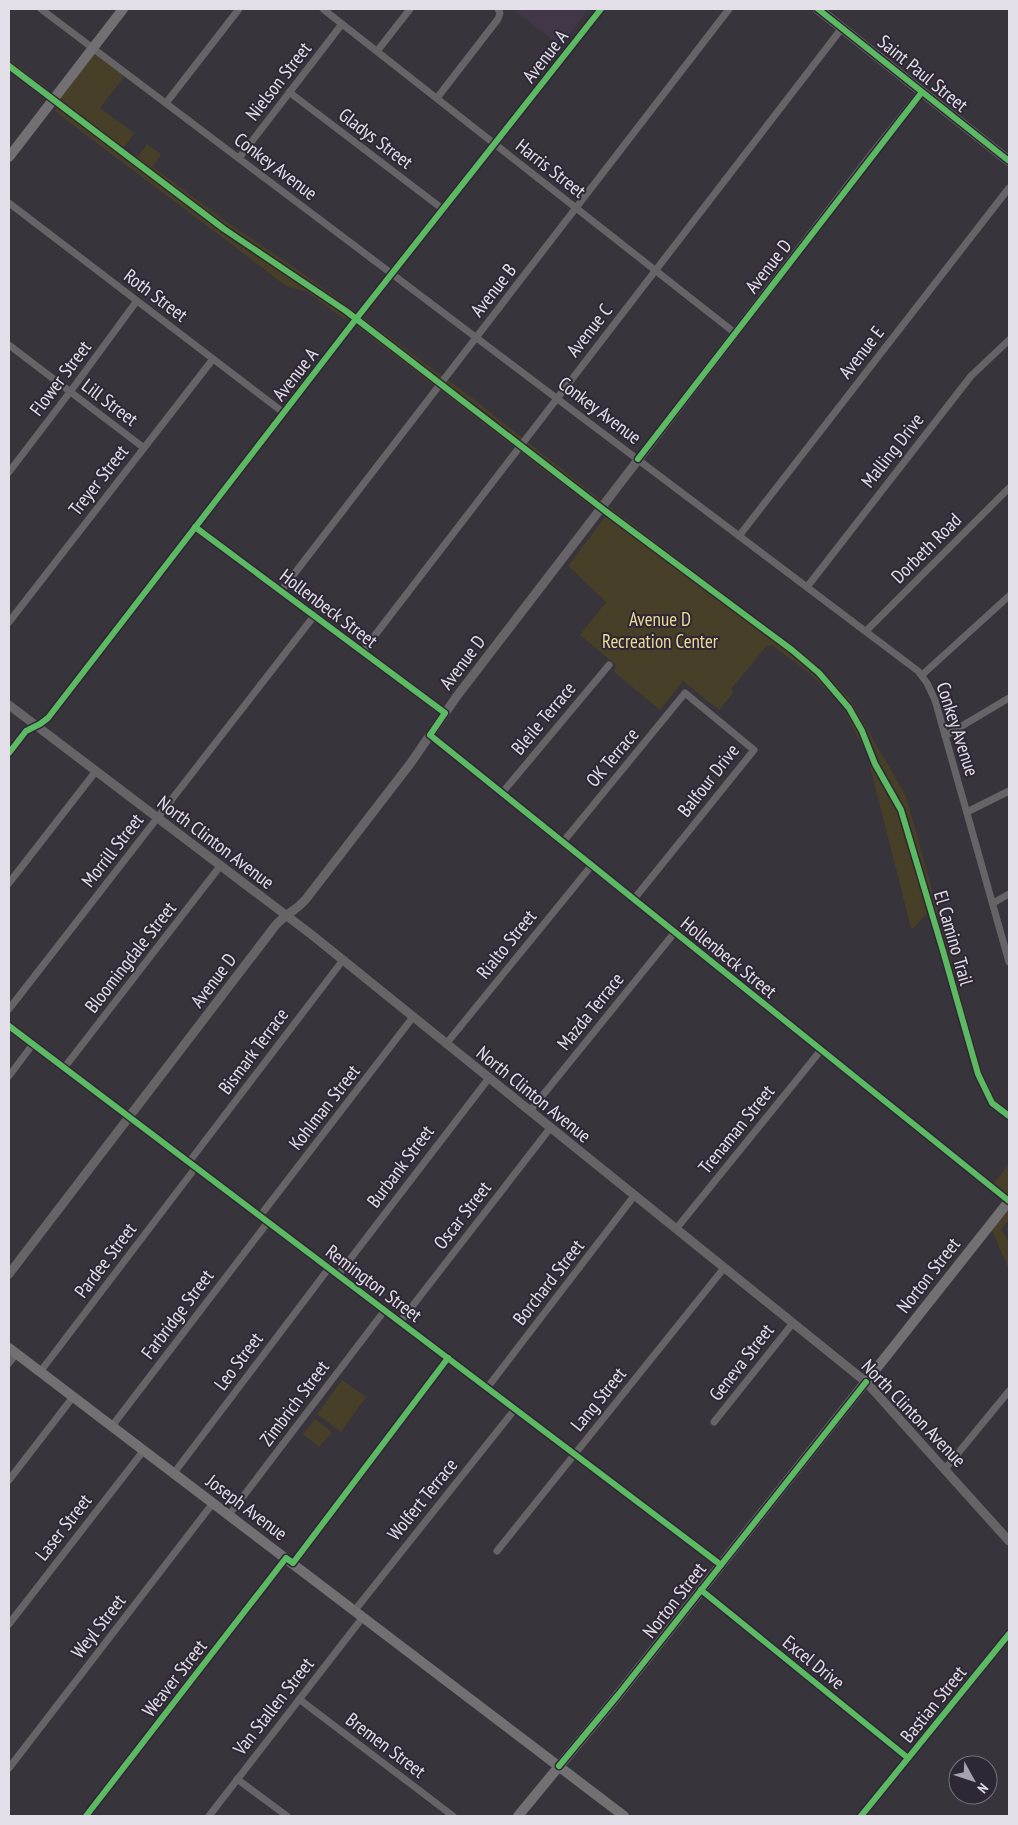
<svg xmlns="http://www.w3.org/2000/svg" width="1018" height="1825" font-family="'PT Sans Narrow',sans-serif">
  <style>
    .built { fill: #413749 }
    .green { fill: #473f28 }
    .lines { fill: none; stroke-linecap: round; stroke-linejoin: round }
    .minor { stroke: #676468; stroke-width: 7 }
    .tertiary { stroke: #676468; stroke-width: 9 }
    .secondary { stroke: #727073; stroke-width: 10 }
    .cycleway-casing { stroke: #2e2734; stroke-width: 9 }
    .cycleway { stroke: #5cba63; stroke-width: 6 }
    .labels { text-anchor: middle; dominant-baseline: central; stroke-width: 4; stroke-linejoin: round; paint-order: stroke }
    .street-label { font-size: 19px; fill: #e3dfe8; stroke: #2e2734 }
    .park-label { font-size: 19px; fill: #efdb95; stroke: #2e2734 }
  </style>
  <rect width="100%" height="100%" fill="#38343c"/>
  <path class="built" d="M513,9H589L560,46Z"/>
  <g class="green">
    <path d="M93,48L127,73L100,108L134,133L124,148L138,157L147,144L161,154L153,167L228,223L301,272L476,401L612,509L811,659L850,699L906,796L982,1071L997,1101L1009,1111V1121L991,1107L976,1079L928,912L914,928H911L867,755L841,704L808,672L772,645L767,646L731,689L734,692L719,710L683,681L660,710L613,671L617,666L580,635L606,602L568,566L605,517L346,318L344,319L307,292L286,286C210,227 132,171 55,111L57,108L9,71V59L49,90L48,92L55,97Z"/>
    <path d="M1009,1164V1220L1001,1229L1009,1243V1269L990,1226L1009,1202L991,1187Z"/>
    <path d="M342,1380L366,1397L341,1432L317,1414Z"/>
    <path d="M315,1419L332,1432L319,1447L303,1434Z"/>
  </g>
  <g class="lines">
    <g class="minor">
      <path d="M41,9L918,671L927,683L935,700L1009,962"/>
      <path d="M323,9L735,333"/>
      <path d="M378,50L410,9"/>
      <path d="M289,92L444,210"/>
      <path d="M437,98L498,19L500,13L498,9"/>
      <path d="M166,103L239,9"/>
      <path d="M239,158L342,24"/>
      <path d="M9,203L284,413"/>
      <path d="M9,345L144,448"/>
      <path d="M9,472L70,392L136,302"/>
      <path d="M195,527L445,713"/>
      <path d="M739,536L1009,188"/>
      <path d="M807,587L971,376L1009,340"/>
      <path d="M281,591L729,9"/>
      <path d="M9,622L213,359"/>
      <path d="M866,631L1009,488"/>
      <path d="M362,652L842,28"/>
      <path d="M922,675L1009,596"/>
      <path d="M430,735L1009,1201"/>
      <path d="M945,736L1009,698"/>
      <path d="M9,753L26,731L40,724L48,718L356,319L601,9"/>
      <path d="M502,793L609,665"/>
      <path d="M967,812L1009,791"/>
      <path d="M563,842L685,693L754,750L634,899"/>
      <path d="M9,883L96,771"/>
      <path d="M993,903L1009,894"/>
      <path d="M9,1009L314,616"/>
      <path d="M9,1026L721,1565"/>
      <path d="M446,1044L592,865"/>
      <path d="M64,1068L221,865"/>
      <path d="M9,1076L33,1044"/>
      <path d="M530,1111L675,932"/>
      <path d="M189,1162L343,960"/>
      <path d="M260,1216L413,1017"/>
      <path d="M676,1229L821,1050"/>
      <path d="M338,1275L489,1078"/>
      <path d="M400,1322L551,1127"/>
      <path d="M9,1363L16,1354"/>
      <path d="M40,1372L196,1167"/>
      <path d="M487,1388L634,1196"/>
      <path d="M714,1422L793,1323"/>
      <path d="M112,1426L268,1222"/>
      <path d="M945,1469L1009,1391"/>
      <path d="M174,1473L329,1268"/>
      <path d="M9,1480L73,1397"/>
      <path d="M229,1515L385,1310"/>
      <path d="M497,1551L724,1268"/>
      <path d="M293,1563L448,1358"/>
      <path d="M701,1590L908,1758"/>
      <path d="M355,1610L515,1409"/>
      <path d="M9,1624L144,1450"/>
      <path d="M299,1699L453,1816"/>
      <path d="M9,1768L213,1503"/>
      <path d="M237,1779L287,1816"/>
      <path d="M86,1816L286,1558"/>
      <path d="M209,1816L363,1617"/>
      <path d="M861,1816L1009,1634"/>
    </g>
    <g class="tertiary">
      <path d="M9,705L312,935L866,1382L1009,1541"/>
      <path d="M9,1274L275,926C284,915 297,910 306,899L410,764L457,696L875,151L922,92"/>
    </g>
    <g class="secondary">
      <path d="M818,9L1009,161"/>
      <path d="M9,157L123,9"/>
      <path d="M9,1348L624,1816"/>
      <path d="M518,1816L618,1695L1009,1201"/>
    </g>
    <defs>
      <g id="cycleway">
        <path d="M818,9L1009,161"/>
        <path d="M9,66L224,229L346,311L608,513L792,650L819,673L849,708L862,731L875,764L901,810L943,951L978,1074L992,1103L1009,1116"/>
        <path d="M638,459L922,92"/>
        <path d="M195,527L445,713L430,735L1009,1201"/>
        <path d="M9,753L26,731L40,724L48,718L356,319L601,9"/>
        <path d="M9,1026L721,1565"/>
        <path d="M701,1590L908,1758"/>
        <path d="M559,1766L618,1695L866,1382"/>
        <path d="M86,1816L286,1558L293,1563L448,1358"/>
        <path d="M861,1816L1009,1634"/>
      </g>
    </defs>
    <use href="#cycleway" class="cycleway-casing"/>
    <use href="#cycleway" class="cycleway"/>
  </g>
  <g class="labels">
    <g class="street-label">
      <text transform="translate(545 56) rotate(-52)">Avenue A</text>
      <text transform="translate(923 73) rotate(39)">Saint Paul Street</text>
      <text transform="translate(278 81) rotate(-52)">Nielson Street</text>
      <text transform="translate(376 138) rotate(37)">Gladys Street</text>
      <text transform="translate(276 166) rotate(37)">Conkey Avenue</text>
      <text transform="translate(551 168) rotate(38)">Harris Street</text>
      <text transform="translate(768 266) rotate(-52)">Avenue D</text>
      <text transform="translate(493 290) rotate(-52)">Avenue B</text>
      <text transform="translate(156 295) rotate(37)">Roth Street</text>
      <text transform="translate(589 330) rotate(-52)">Avenue C</text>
      <text transform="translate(861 352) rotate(-52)">Avenue E</text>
      <text transform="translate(295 374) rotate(-52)">Avenue A</text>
      <text transform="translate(60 378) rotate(-53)">Flower Street</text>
      <text transform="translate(110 402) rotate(37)">Lill Street</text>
      <text transform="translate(600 410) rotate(37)">Conkey Avenue</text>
      <text transform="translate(892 450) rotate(-52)">Malling Drive</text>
      <text transform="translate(98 480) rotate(-52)">Treyer Street</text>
      <text transform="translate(926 548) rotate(-45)">Dorbeth Road</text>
      <text transform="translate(329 608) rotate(37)">Hollenbeck Street</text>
      <text transform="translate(462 662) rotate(-53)">Avenue D</text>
      <text transform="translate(543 718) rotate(-50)">Bleile Terrace</text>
      <text transform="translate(958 729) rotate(72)">Conkey Avenue</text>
      <text transform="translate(612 757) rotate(-50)">OK Terrace</text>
      <text transform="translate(708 780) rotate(-52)">Balfour Drive</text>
      <text transform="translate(216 842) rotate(37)">North Clinton Avenue</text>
      <text transform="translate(112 850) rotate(-52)">Morrill Street</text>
      <text transform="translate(954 938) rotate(74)">El Camino Trail</text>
      <text transform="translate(506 944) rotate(-51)">Rialto Street</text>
      <text transform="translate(130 957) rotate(-52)">Bloomingdale Street</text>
      <text transform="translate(729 957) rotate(39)">Hollenbeck Street</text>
      <text transform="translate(213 980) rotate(-53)">Avenue D</text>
      <text transform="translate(590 1011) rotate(-51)">Mazda Terrace</text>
      <text transform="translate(253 1051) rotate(-53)">Bismark Terrace</text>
      <text transform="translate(534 1094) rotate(39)">North Clinton Avenue</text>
      <text transform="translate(324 1107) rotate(-52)">Kohlman Street</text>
      <text transform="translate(736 1129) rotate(-51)">Trenaman Street</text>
      <text transform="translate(400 1166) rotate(-53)">Burbank Street</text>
      <text transform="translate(462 1215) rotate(-52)">Oscar Street</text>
      <text transform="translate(105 1260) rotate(-53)">Pardee Street</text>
      <text transform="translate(928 1275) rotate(-52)">Norton Street</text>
      <text transform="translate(548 1282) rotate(-52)">Borchard Street</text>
      <text transform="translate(374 1283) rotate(37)">Remington Street</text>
      <text transform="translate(177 1314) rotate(-53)">Farbridge Street</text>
      <text transform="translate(238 1361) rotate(-53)">Leo Street</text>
      <text transform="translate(741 1362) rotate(-52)">Geneva Street</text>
      <text transform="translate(598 1399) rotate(-51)">Lang Street</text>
      <text transform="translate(294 1403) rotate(-53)">Zimbrich Street</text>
      <text transform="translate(914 1413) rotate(46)">North Clinton Avenue</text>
      <text transform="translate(422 1499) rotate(-51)">Wolfert Terrace</text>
      <text transform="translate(247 1507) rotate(37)">Joseph Avenue</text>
      <text transform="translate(63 1527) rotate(-52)">Laser Street</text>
      <text transform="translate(674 1600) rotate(-52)">Norton Street</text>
      <text transform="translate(98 1626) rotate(-52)">Weyl Street</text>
      <text transform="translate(814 1662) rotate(39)">Excel Drive</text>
      <text transform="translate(174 1678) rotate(-52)">Weaver Street</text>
      <text transform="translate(933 1704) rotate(-51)">Bastian Street</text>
      <text transform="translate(273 1706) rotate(-52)">Van Stallen Street</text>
      <text transform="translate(386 1745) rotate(37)">Bremen Street</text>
    </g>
    <g class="park-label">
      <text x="660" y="619">Avenue D<tspan x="660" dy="22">Recreation Center</tspan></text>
    </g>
  </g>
  <rect width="1018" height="1825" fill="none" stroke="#e3dfe8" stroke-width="20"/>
  <g transform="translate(973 1780) rotate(130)"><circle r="24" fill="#2e2734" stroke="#76717c"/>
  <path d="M0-4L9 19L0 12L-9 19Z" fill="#a7a3ac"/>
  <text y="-8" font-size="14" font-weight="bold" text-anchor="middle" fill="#e3dfe8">N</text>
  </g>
</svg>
